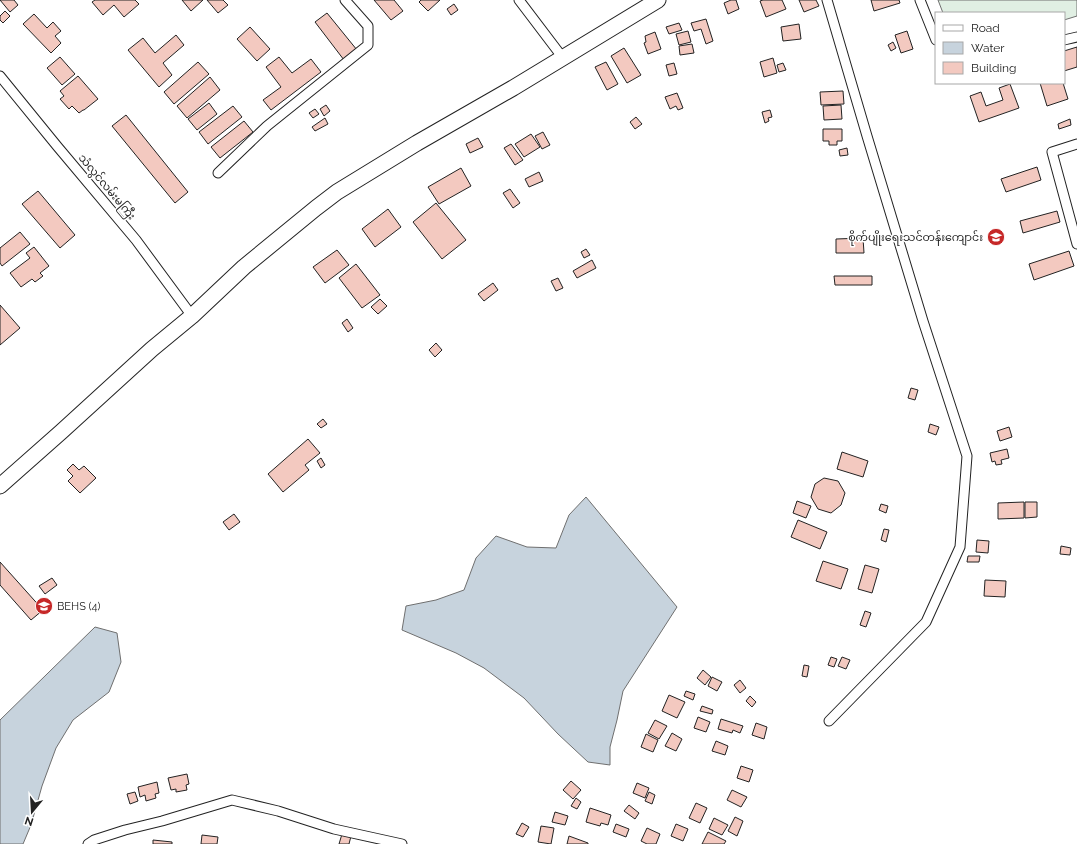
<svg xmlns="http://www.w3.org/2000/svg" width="1077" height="844" font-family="Raleway,'Noto Sans Myanmar',sans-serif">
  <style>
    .green { fill: #e0efe3; stroke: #6f6f6f }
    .water { fill: #c7d3dd; stroke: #6f6f6f }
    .building { fill: #f3c9c0; stroke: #222 }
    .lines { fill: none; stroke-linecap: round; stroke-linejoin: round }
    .minor-casing { stroke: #222; stroke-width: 11 }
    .trunk-casing { stroke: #222; stroke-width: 17 }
    .minor { stroke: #fff; stroke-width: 9 }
    .trunk { stroke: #fff; stroke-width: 15 }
    .labels { text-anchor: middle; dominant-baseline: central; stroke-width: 3; stroke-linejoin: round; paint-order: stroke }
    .street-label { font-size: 11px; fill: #222; stroke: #fff }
    .poi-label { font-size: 11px; fill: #222; stroke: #fff; text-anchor: end }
  </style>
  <rect width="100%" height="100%" fill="#fff"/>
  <path class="green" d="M938,0H1077V16L1064,20V13H943Z"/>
  <g class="water">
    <path d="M586,497L677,607L623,691L617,720L610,747V765L588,762L558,734L524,698L484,668L456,653L402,630L406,606L436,600L464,590L476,558L496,536L527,547L556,548L569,515Z"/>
    <path d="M95,627L117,633L121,662L109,692L73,720L56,748L42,786L31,825L23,844H0V720Z"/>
  </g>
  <g class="building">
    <path d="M0,0H14L18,5L10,12Z"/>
    <path d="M95,0H135L139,4L124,17L114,5L103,15L92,2Z"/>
    <path d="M182,0H203L191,11Z"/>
    <path d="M207,0H223L228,5L218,13Z"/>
    <path d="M374,0H394L403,11L391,20Z"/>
    <path d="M421,0H440L428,11L419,2Z"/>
    <path d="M731,0H736L739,9L728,14L724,3Z"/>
    <path d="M763,0H782L786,9L766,17L760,1Z"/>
    <path d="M799,0H816L819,6L804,12Z"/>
    <path d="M871,0H899L900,3L874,11Z"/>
    <path d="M454,4L458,10L451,15L447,9Z"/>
    <path d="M5,11L10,16L3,23L0,20V16Z"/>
    <path d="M327,13L357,50L344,60L315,22Z"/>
    <path d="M34,14L47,28L53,22L61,31L55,36L61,43L51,53L23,24Z"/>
    <path d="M706,19L713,41L706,44L701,29L694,31L691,23Z"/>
    <path d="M679,23L682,30L669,34L666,27Z"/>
    <path d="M799,24L801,39L783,41L781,27Z"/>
    <path d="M250,27L270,49L257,61L237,39Z"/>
    <path d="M688,31L691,42L679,45L676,34Z"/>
    <path d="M907,31L913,49L901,53L895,35Z"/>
    <path d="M655,32L661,49L648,54L644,43L646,42L645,36Z"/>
    <path d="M176,35L184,45L163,63L172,75L159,87L128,50L143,38L155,53Z"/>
    <path d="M893,42L896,48L891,51L888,45Z"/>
    <path d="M692,44L694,53L680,55L679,46Z"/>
    <path d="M1077,47V67L1064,71V51Z"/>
    <path d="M624,48L641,75L627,83L611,56Z"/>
    <path d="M60,57L75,74L62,85L47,68Z"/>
    <path d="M279,57L292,73L311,59L321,72L271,110L263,100L281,87L266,67Z"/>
    <path d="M773,58L777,73L764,77L760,62Z"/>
    <path d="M198,62L209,74L174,104L164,92Z"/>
    <path d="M606,62L618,84L607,90L595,67Z"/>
    <path d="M674,63L677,74L669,76L666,65Z"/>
    <path d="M783,63L786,70L779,72L777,65Z"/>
    <path d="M78,76L98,99L84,110H83L79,113L72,106L69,109L60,99L64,96L60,91Z"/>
    <path d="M210,77L220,90L187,118L177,106Z"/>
    <path d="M1040,83H1063L1068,99L1047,106Z"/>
    <path d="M1010,84L1019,108L979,122L970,96L981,92L986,106L1003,100L999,88Z"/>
    <path d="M843,91L844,104L821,105L820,92Z"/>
    <path d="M677,93L683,108L678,110L676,106L670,109L665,97Z"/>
    <path d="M209,103L217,114L197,130L188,119Z"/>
    <path d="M326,105L330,111L324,116L320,109Z"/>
    <path d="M841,105L842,119L824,120L823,106Z"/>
    <path d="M233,106L242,117L208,144L199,132Z"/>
    <path d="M315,109L319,114L313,118L309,113Z"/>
    <path d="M770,110L772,117L768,118L769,121L765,123L762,112Z"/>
    <path d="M126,115L188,192L175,203L112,126Z"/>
    <path d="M636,117L642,124L635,129L630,122Z"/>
    <path d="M325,118L328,124L315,131L312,127Z"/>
    <path d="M1070,119L1071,125L1059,129L1058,124Z"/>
    <path d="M244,121L253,132L220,158L211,147Z"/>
    <path d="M823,129H842V141H837V145H829V141H823Z"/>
    <path d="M543,132L550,145L542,149L535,136Z"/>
    <path d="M531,134L540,147L524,157L515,144Z"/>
    <path d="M478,138L483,147L470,153L466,144Z"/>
    <path d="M511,144L523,160L515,165L504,148Z"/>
    <path d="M847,148L848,155L840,156L839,150Z"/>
    <path d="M1037,167L1041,180L1006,192L1001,179Z"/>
    <path d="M461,168L471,186L439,204L428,187Z"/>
    <path d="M539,172L543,181L529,187L525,179Z"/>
    <path d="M510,189L520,203L513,208L503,193Z"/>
    <path d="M38,191L75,235L60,248L22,204Z"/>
    <path d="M436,203L466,240L442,259L413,222Z"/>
    <path d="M388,209L401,227L375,247L362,229Z"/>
    <path d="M1057,211L1060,222L1023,233L1020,221Z"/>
    <path d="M20,232L30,244L2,266L0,263V248Z"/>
    <path d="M863,238L864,253H836V239Z"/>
    <path d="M34,247L49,266L40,273L43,276L35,282L32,279L21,287L10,273L30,258L26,253Z"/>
    <path d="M586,249L590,255L584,258L581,252Z"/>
    <path d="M337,250L349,265L325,283L313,267Z"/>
    <path d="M1069,251L1074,266L1034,280L1029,264Z"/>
    <path d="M592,260L596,268L577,278L573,271Z"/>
    <path d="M356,264L380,295L362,308L339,278Z"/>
    <path d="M834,276H872V285H835Z"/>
    <path d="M558,278L563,288L556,291L551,281Z"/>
    <path d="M493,283L498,290L484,301L478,294Z"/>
    <path d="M380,299L387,306L378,314L371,307Z"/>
    <path d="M0,305L20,328L0,345Z"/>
    <path d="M347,319L353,328L348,332L342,323Z"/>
    <path d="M436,343L442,350L435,357L429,350Z"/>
    <path d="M911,388L918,390L915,400L908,398Z"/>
    <path d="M323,419L327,424L321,428L317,424Z"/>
    <path d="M930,424L939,427L936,435L928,432Z"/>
    <path d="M1009,427L1012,437L1000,441L997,431Z"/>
    <path d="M308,439L320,453L305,465L309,470L283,492L268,474Z"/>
    <path d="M1007,449L1009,458L1001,460L1002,464L996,465L995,461L992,462L990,453Z"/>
    <path d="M842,452L868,461L863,477L837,469Z"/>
    <path d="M321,458L325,465L321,468L317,461Z"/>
    <path d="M73,464L79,470L84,466L96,478L80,493L68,481L73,476L67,470Z"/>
    <path d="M824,478L838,481L845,493L841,505L831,513L818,509L811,497L815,484Z"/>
    <path d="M797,501L811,506L806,518L793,513Z"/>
    <path d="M1024,502V518L998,519V503Z"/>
    <path d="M1025,502H1037V517L1025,518Z"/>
    <path d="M881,504L888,506L886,513L879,510Z"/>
    <path d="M234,514L240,522L229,530L223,522Z"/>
    <path d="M798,520L827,532L820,549L791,537Z"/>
    <path d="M884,529L889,530L886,542L881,540Z"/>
    <path d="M977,540L989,541L988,553L976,552Z"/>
    <path d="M1061,546L1071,548L1070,555L1060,554Z"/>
    <path d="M968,556H980L979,562H967Z"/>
    <path d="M823,561L848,569L841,589L816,581Z"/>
    <path d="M0,562L43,610L31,620L0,585Z"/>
    <path d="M865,565L879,569L872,593L858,589Z"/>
    <path d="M52,578L57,585L45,594L39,586Z"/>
    <path d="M985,580L1006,581L1005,597L984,596Z"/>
    <path d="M865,611L871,613L866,627L860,625Z"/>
    <path d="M831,657L837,659L834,667L828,665Z"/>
    <path d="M842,657L850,660L846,669L838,666Z"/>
    <path d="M804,665L809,666L807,677L802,676Z"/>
    <path d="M703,670L711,677L705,685L697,678Z"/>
    <path d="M712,677L722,682L717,691L708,686Z"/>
    <path d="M740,680L746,688L740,693L734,685Z"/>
    <path d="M686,691L695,694L693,700L684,696Z"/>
    <path d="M669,695L685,702L677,718L662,711Z"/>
    <path d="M750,696L756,702L752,707L746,701Z"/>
    <path d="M702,706L713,710L712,714L700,711Z"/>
    <path d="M698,717L710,722L706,732L694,728Z"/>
    <path d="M721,719L743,726L740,733L733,730L732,733L718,729Z"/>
    <path d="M655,720L667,726L659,739L648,733Z"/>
    <path d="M756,723L767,727L764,739L752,735Z"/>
    <path d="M672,733L682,739L676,751L665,746Z"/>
    <path d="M646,734L658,740L653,752L641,747Z"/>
    <path d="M716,741L728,746L725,755L712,751Z"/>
    <path d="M741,766L753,770L749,782L737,778Z"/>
    <path d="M187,774L189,784L186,785L187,790L176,792V789L171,790L168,778Z"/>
    <path d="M571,781L581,790L573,799L563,790Z"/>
    <path d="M157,782L159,793L155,794L156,798L146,801L145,795L140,797L138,787Z"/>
    <path d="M637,783L649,788L645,798L633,793Z"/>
    <path d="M732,790L747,797L741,807L727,800Z"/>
    <path d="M135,792L138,801L130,804L127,794Z"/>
    <path d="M649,792L655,795L652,804L645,801Z"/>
    <path d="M576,798L581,802L577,809L571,806Z"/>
    <path d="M696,803L707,808L700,823L689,818Z"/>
    <path d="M629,805L639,813L635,819L624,811Z"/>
    <path d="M590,808L611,815L608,825L601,823L600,826L586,822Z"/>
    <path d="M555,812L568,816L565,825L552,822Z"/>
    <path d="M735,817L743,821L737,836L728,831Z"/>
    <path d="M714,818L728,825L722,835L709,829Z"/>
    <path d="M522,823L529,827L523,837L516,834Z"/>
    <path d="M616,824L629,829L626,837L613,832Z"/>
    <path d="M676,824L688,829L683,841L671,836Z"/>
    <path d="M541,826L554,828L551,844L538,842Z"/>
    <path d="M647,828L660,834L656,844H647L641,841Z"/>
    <path d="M708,832L726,841L724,844H702Z"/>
    <path d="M342,834L351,836L349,844H339Z"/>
    <path d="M202,835L218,837L217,844H201Z"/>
    <path d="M569,836L588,843V844H567Z"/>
    <path d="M153,840L172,842V844H153Z"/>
  </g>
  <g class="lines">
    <defs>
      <g id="minor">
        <path d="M519,0L563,58"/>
        <path d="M827,0L867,136L923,321L967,456L960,547L926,622L829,721"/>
        <path d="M920,0L936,40"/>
        <path d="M1064,40L1077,37"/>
        <path d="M0,76L57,146L136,240L192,316"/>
        <path d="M1077,144L1052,152L1077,244"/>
        <path d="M218,173L267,126L368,45V26L345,0"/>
        <path d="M88,844L94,840L125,830L162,821L232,800L278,811L334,829L402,844"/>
      </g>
      <path id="trunk" d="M0,486L61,432L152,349L192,316L244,267L316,208L337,192L417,143L513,88L658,0"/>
    </defs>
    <use href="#minor" class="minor-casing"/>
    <use href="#trunk" class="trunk-casing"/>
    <use href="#minor" class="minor"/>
    <use href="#trunk" class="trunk"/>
  </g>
  <defs>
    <symbol id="school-disc" viewBox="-11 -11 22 22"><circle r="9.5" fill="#c62828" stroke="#fff"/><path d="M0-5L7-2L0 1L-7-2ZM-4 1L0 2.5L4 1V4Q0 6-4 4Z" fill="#fff"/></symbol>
  </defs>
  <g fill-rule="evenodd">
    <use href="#school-disc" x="986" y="227" width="20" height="20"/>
    <use href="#school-disc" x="34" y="596" width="20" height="20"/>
  </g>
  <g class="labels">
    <g class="street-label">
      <text transform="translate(107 187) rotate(50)">သံလွင်လမ်းမကြီး</text>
    </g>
    <g class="poi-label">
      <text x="983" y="237">စိုက်ပျိုးရေးသင်တန်းကျောင်း</text>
      <text x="57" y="606" text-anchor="start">BEHS (4)</text>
    </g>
  </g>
  <rect x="935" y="12" width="130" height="72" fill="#ffffff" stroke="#a7a7a7"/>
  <rect x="943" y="25" width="20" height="6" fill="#ffffff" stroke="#a7a7a7"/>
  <text x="971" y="32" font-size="12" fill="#222222">Road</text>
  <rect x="943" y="42" width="20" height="12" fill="#c7d3dd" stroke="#a7a7a7"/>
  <text x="971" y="52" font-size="12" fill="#222222">Water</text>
  <rect x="943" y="62" width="20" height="12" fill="#f3c9c0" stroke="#a7a7a7"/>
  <text x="971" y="72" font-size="12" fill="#222222">Building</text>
  <g transform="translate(32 812) rotate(198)" stroke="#ffffff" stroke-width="3" paint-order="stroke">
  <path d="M0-3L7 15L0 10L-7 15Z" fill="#222222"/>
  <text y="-6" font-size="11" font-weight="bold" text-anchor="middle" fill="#222222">N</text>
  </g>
</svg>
